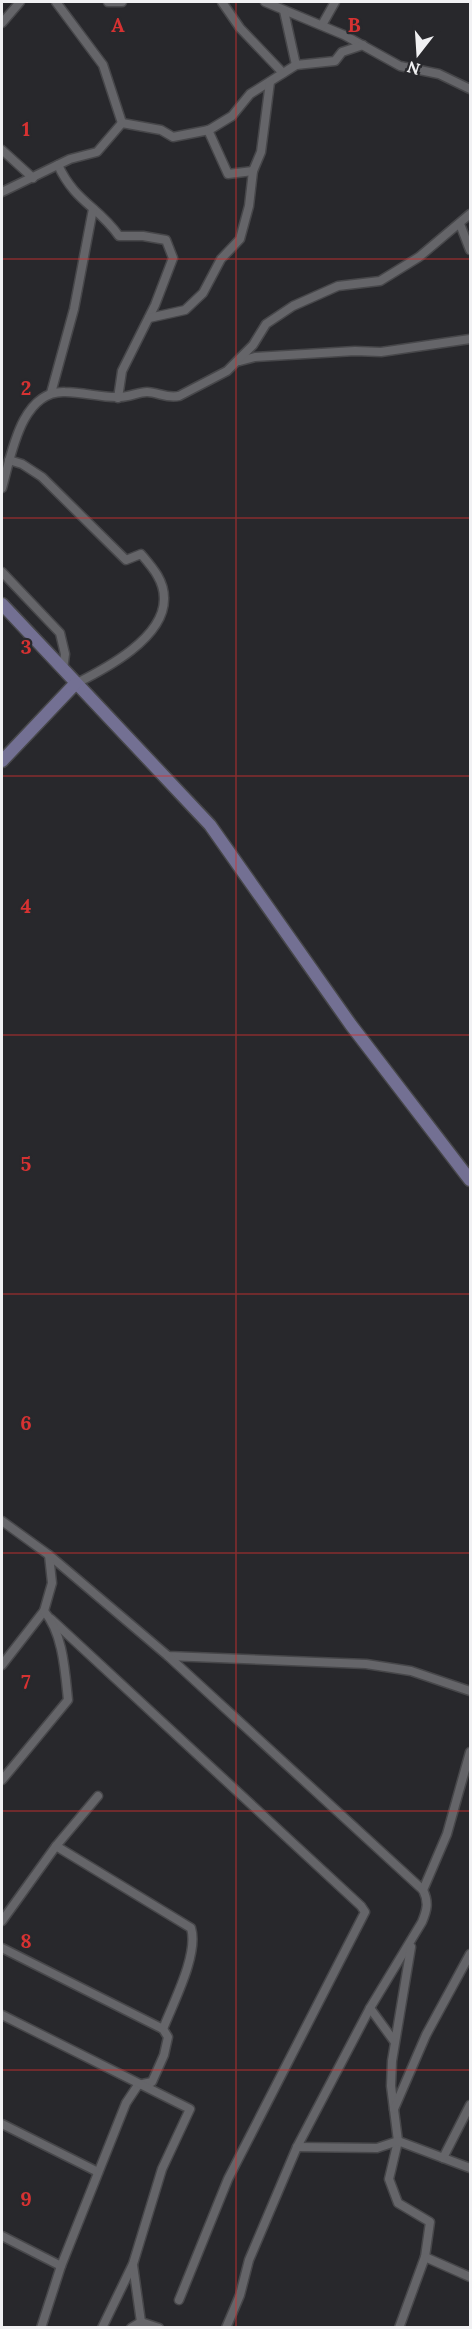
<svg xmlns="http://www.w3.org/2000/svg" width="472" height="2329" font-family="Lora,serif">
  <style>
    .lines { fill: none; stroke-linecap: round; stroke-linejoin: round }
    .minor-casing { stroke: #47474a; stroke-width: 11 }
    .secondary-casing { stroke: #47474a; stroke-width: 15 }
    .minor { stroke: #656569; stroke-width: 8 }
    .secondary { stroke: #737093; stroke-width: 12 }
    .grid { fill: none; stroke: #d73232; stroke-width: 1.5; stroke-opacity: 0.55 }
    .grid-label { font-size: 20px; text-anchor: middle; font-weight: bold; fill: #d73232; stroke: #28282c; stroke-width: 4.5; stroke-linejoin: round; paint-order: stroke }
  </style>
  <rect width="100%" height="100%" fill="#28282c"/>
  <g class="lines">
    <defs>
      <g id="minor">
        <path d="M56,2L103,65L122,123"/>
        <path d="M108,2H122"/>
        <path d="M222,2L240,28L283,73"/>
        <path d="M265,2L344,35L400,66L439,74L470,89"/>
        <path d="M284,11L296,65"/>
        <path d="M2,23L20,2"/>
        <path d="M322,25L335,2"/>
        <path d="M208,130L228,174L253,171"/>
        <path d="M2,150L33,178"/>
        <path d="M58,165C75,202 98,206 119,236H143L166,240L173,258L155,305L122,371L118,398"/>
        <path d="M2,192L70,159L97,152L122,123L161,130L173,137L209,130L232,116L250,94L296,65L335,61L342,52L363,45"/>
        <path d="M460,224L470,250"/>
        <path d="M149,318L185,310L203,293L221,259L240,239L249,206L253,171L261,152L270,82"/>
        <path d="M240,361L255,357L355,351L381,352L470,339"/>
        <path d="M51,393L74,309L93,209"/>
        <path d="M9,460L22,464L42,477L126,560L141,554C152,567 164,580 164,598C165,638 105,669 75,684"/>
        <path d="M2,488C11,456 21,390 65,392C84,392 102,398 120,397C130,397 138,392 147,392C158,392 167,399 179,396L227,371L253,345L266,324L293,306L338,286L380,281L419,257L470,214"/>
        <path d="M2,572L60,633L65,654L63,670"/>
        <path d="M2,1521L49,1555L168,1656L366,1664L411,1671L470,1691"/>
        <path d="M51,1619L361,1906L365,1912L228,2179L179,2300"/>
        <path d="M168,1656L423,1890C429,1902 427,1910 422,1922L370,2008L297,2147L249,2260L240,2295L226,2328"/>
        <path d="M2,1665L44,1611"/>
        <path d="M2,1780L68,1700C65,1671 63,1633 44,1611L52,1583L49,1555"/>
        <path d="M56,1846L191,1928C199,1954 173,2003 163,2029"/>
        <path d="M423,1890L447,1834L470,1752"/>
        <path d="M2,1921L56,1846L98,1796"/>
        <path d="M411,1947L392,2061L391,2086L398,2141L389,2179L398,2203L430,2222L425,2257L470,2277"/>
        <path d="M2,1948L163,2029L168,2037L164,2055L152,2082L138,2085L126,2103L61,2266L41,2328"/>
        <path d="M370,2008L394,2041"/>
        <path d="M2,2015L190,2109L162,2169L133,2264L102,2328"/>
        <path d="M394,2109L426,2035L470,1954"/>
        <path d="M2,2124L98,2172"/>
        <path d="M297,2147L377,2148L398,2141L470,2168"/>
        <path d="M443,2158L470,2105"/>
        <path d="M2,2236L61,2266"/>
        <path d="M133,2265L141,2322"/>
        <path d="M131,2328L141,2322L159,2328"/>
        <path d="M399,2328L425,2257"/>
      </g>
      <g id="secondary">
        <path d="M2,604L210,825L351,1025L470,1180"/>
        <path d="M2,761L75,684"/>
      </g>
    </defs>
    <use href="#minor" class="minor-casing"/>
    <use href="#secondary" class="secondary-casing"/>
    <use href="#minor" class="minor"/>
    <use href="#secondary" class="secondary"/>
  </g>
  <path class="grid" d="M236,2V2328M2,259H470M2,518H470M2,776H470M2,1035H470M2,1294H470M2,1553H470M2,1811H470M2,2070H470"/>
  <g class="grid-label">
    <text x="118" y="32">A</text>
    <text x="354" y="32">B</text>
    <text x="26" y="136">1</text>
    <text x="26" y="395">2</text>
    <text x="26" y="654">3</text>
    <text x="26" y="913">4</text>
    <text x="26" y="1171">5</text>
    <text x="26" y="1430">6</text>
    <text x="26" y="1689">7</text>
    <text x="26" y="1948">8</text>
    <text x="26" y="2206">9</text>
  </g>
  <rect width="472" height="2329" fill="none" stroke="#f1f1f3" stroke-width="6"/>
  <g transform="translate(418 54) rotate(197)" stroke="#28282c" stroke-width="4.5" paint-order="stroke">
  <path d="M0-4.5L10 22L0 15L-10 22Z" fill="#f1f1f3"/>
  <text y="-9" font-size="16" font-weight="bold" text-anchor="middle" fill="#f1f1f3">N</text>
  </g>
</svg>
